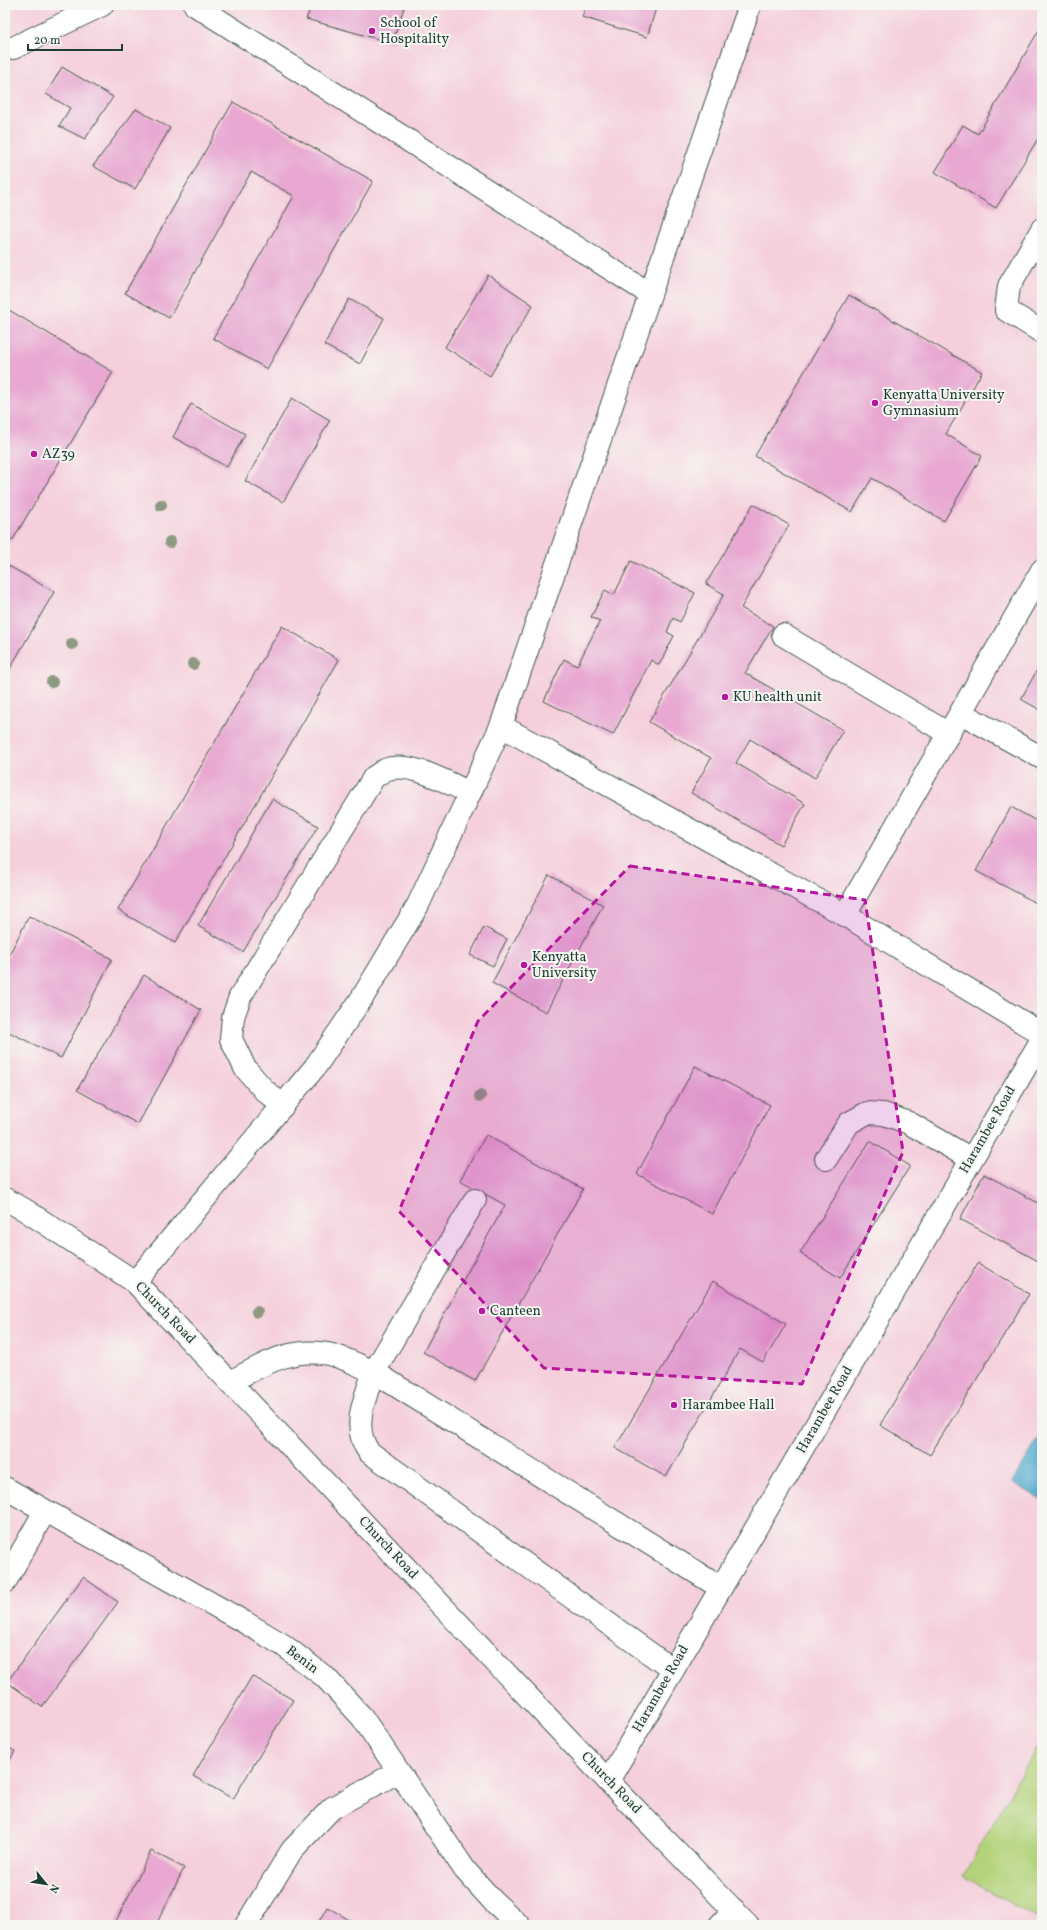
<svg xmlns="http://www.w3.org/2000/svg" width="1047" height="1930" font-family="Vollkorn,serif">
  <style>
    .built { fill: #f5cfdc }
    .green { fill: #b3d37a; stroke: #698857 }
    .water { fill: #4ea7cb; stroke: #367280 }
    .building { fill: #e8a8d1 }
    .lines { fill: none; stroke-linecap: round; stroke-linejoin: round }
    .minor-casing { stroke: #3e564b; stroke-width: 24 }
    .path { stroke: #3e564b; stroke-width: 2.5; stroke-dasharray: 3 3; stroke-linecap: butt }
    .minor { stroke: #fff; stroke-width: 22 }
    .tree { fill: #8d9a81 }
    .marked { fill: #b5179e; fill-opacity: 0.2; stroke: #b5179e; stroke-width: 3; stroke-dasharray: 8 5; stroke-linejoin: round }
    .poi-dot { fill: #b5179e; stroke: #f6f6f2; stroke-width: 1.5 }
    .labels { text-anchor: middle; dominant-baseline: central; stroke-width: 4; stroke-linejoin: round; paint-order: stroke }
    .poi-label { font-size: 14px; fill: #1f3d34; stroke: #f6f6f2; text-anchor: start }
    .street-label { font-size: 14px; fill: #1f3d34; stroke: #f6f6f2 }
  </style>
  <rect width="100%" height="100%" fill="#f6f6f2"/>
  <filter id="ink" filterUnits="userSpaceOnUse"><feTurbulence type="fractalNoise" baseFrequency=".025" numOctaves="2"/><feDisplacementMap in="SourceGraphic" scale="8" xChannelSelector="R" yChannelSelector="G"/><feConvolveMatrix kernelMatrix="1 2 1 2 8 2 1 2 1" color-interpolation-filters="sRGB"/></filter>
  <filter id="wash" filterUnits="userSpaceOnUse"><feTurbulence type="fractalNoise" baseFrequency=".012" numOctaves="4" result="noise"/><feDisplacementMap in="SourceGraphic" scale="16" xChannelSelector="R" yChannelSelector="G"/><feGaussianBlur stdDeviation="0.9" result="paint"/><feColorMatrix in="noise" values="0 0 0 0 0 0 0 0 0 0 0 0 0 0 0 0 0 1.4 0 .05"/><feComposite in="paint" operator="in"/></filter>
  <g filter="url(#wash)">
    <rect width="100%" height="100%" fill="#efe7cf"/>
    <rect class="built" x="5" y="5" width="1037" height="1920"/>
    <path class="green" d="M1042,1738V1921L963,1876Z"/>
    <path class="water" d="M1042,1433V1500L1012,1482Z"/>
    <g id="blocks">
      <g class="building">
        <path d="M312,5H405L392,43L306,19Z"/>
        <path d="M586,5H657L647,37L582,17Z"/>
        <path d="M1042,25V132L996,208L935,172L963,125L978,134Z"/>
        <path d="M62,67L113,97L85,139L59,126L70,108L46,94Z"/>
        <path d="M233,102L373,181L267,369L213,338L294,196L251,172L169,318L125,293Z"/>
        <path d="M136,109L170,128L135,189L93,166Z"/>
        <path d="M488,275L533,305L490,376L445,347Z"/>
        <path d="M849,295L982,372L946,434L982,456L944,521L872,478L852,512L755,456Z"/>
        <path d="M349,299L384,318L360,364L324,345Z"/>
        <path d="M9,310L113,372L12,541L5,537V316Z"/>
        <path d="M292,398L330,420L283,502L245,481Z"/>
        <path d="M191,404L245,434L227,467L173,437Z"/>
        <path d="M753,504L789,525L741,608L773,626L745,673L843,730L815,778L750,739L736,763L805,804L781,845L691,793L711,758L649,722L724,594L706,584Z"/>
        <path d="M631,561L695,593L680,622L673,618L667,632L674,636L659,665L651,660L613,735L544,701L564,659L577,666L600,621L591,617L605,590L614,595Z"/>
        <path d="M9,566L54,592L5,677V573Z"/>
        <path d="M282,626L339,660L175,943L118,910Z"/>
        <path d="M1042,661V711L1021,699Z"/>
        <path d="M272,799L318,826L243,952L198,926Z"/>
        <path d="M1011,807L1042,824V906L976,871Z"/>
        <path d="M549,875L603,905L546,1012L492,983Z"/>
        <path d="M29,916L112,959L61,1058L5,1030V963Z"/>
        <path d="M484,927L507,939L493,966L470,955Z"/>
        <path d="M144,975L201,1010L138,1124L77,1090Z"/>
        <path d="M695,1066L770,1105L712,1214L637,1174Z"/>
        <path d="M486,1135L583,1189L475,1381L423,1352L505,1205L460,1180Z"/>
        <path d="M870,1141L910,1166L840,1278L800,1253Z"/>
        <path d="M984,1174L1042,1205V1263L960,1219Z"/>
        <path d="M978,1263L1029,1294L930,1455L880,1425Z"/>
        <path d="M713,1281L786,1324L763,1362L740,1349L666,1477L615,1448Z"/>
        <path d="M83,1577L118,1602L42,1707L7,1682Z"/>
        <path d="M252,1676L293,1700L233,1799L193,1776Z"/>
        <path d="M5,1746L15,1751L5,1770Z"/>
        <path d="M151,1851L184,1868L156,1925H114Z"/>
        <path d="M327,1907L358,1925H317Z"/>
      </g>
    </g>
  </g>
  <g filter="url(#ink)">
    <use href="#blocks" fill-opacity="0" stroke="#3e564b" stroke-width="1"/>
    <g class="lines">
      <defs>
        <g id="minor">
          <path d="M195,5L650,294"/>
          <path d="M13,48L102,5"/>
          <path d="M1042,229L1009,286L1006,310L1042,332"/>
          <path d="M783,635L949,734"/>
          <path d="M961,713L1042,758"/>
          <path d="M501,726L845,915L1042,1034"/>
          <path d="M845,915L1042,570"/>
          <path d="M283,1106L264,1090L245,1068L231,1039L233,1017L240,997L374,777C378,775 381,772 385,770C409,760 448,783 470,793"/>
          <path d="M826,1159L849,1123L867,1113L884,1114L909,1123L971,1159"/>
          <path d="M5,1199L25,1210L135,1282L608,1781L748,1925"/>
          <path d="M475,1200L374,1372C365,1397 351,1428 369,1452L673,1670"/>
          <path d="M135,1282L315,1067L362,998L418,905L501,726L750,5"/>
          <path d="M230,1382C262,1365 290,1347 328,1354C344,1357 360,1366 374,1372L721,1588"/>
          <path d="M5,1488L246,1623L283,1645L325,1677L362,1717L465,1870L493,1901L519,1925"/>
          <path d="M5,1582L45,1511"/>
          <path d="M608,1781L1042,1039"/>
          <path d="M246,1925L292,1850L332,1808L398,1772"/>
          <path d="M720,1925L734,1910"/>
        </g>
      </defs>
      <use href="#minor" class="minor-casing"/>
      <path class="path" d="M129,10L139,5"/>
      <use href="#minor" class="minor"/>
    </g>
    <g class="tree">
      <circle cx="161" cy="505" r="6"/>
      <circle cx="170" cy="542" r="6"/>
      <circle cx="72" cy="644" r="6"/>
      <circle cx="193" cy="664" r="6"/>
      <circle cx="52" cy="682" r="6"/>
      <circle cx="480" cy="1096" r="6"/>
      <circle cx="257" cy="1312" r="6"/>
    </g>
  </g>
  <path class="marked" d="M630,866L865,900L903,1152L802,1384L544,1368L399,1211L478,1021Z"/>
  <g class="poi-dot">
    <circle cx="372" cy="31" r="4"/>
    <circle cx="875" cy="403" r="4"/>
    <circle cx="34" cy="454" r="4"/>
    <circle cx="725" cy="697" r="4"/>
    <circle cx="524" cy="965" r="4"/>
    <circle cx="482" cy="1311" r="4"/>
    <circle cx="674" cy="1405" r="4"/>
  </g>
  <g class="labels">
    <g class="poi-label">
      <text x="380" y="23">School of<tspan x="380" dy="16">Hospitality</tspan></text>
      <text x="883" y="395">Kenyatta University<tspan x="883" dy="16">Gymnasium</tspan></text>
      <text x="42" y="454">AZ39</text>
      <text x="733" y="697">KU health unit</text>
      <text x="532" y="957">Kenyatta<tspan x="532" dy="16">University</tspan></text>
      <text x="490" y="1311">Canteen</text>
      <text x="682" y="1405">Harambee Hall</text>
    </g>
    <g class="street-label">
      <text transform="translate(988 1130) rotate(-60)">Harambee Road</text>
      <text transform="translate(165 1313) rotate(46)">Church Road</text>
      <text transform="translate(825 1410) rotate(-60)">Harambee Road</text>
      <text transform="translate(388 1548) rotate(47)">Church Road</text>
      <text transform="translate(302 1660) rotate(37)">Benin</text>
      <text transform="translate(661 1689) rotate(-60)">Harambee Road</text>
      <text transform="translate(611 1783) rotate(46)">Church Road</text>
    </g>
  </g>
  <rect width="1047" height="1930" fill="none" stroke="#f6f6f2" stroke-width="20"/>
  <g transform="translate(46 1884) rotate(120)" stroke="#f6f6f2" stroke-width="3" paint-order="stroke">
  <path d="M0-3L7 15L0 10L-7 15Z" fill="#1f3d34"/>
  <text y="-6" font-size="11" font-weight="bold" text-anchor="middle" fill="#1f3d34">N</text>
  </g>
  <path d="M28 44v6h94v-6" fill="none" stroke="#1f3d34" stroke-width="2"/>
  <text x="34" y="44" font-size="12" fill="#1f3d34" stroke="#f6f6f2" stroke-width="3" paint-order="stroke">20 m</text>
</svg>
